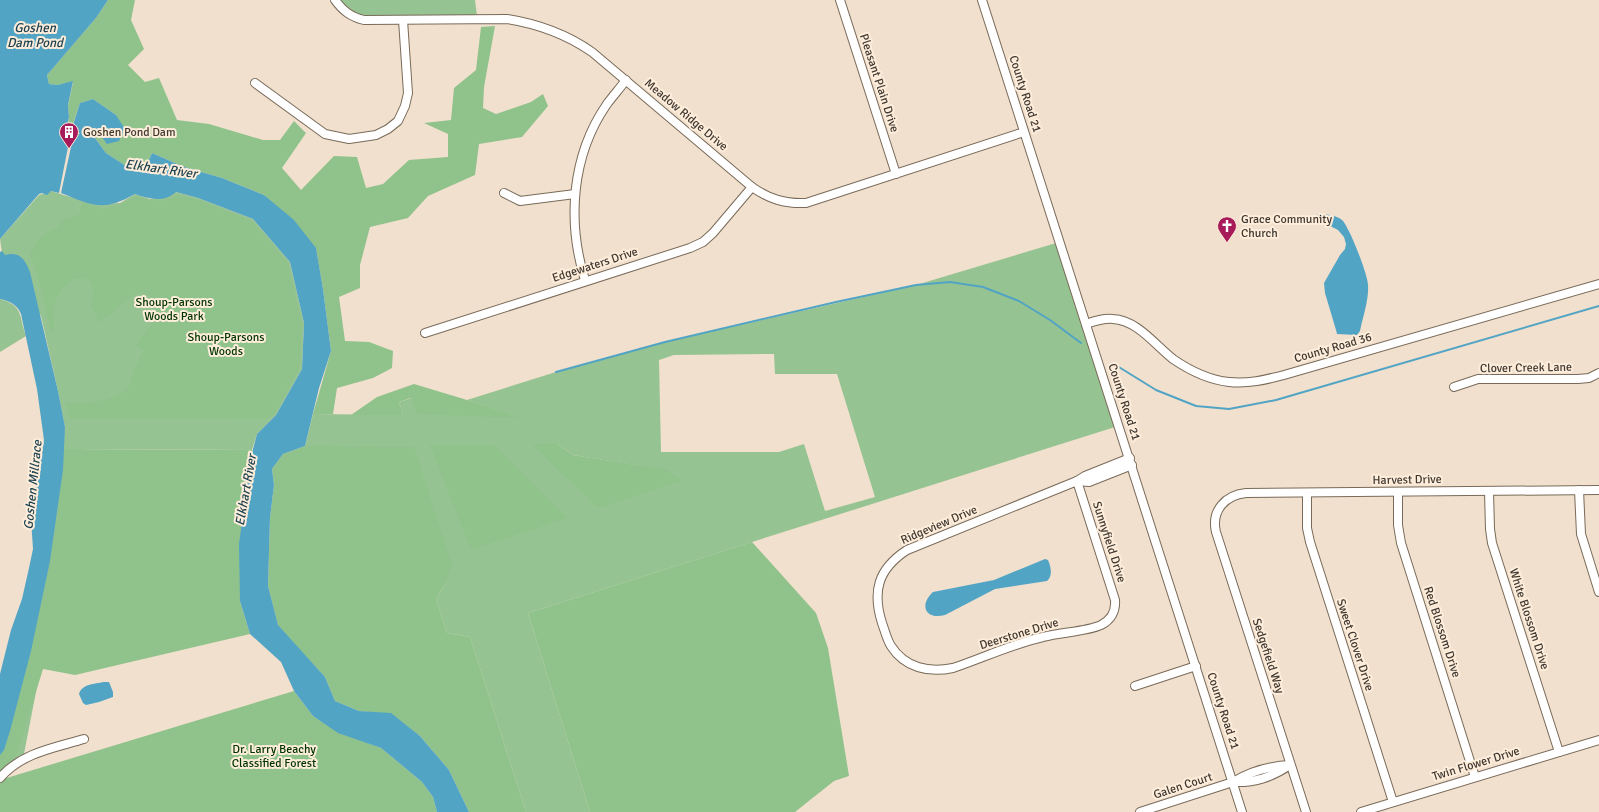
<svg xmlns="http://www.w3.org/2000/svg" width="1599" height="812" font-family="Signika,sans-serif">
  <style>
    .green { fill: #96c392; fill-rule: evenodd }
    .forest { fill: #90c28c }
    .water { fill: #52a4c5 }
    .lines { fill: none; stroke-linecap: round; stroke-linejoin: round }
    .stream { stroke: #52a4c5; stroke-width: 2 }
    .minor-casing { stroke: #796a59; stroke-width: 10 }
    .minor { stroke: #fff; stroke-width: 8 }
    .labels { text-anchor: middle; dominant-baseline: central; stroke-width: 4; stroke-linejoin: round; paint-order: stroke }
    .street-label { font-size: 12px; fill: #403932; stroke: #feedda }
    .poi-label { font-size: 12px; fill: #403932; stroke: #feedda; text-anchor: start }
    .park-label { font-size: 12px; fill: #003400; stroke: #feedda }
    .water-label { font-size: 13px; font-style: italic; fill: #1d4251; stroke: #feedda }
  </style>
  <rect width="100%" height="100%" fill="#f1e0cd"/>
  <g class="green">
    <path d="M340,0H475L477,16L371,17C357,15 348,10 340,0Z"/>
    <path d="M51,191L93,204L120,203L135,194L150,199L176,192L198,198L253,219L290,262L304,323L302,369L276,415L257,434L252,450L83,449L23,759L0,772V715L65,428L58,391L41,316L2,253L0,239L39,195Z"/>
    <path d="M1056,243L1115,427L528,613L590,812H526L470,637L447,633L436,599L446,582L305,446L313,414L403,415L399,402L412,398L518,418L467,400L556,372L665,342L916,285ZM774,354L775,374H837L875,497L825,511L804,444L779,452H661L659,360L674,355ZM556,443L573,455L640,466L598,508Z"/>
    <path d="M0,299C23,305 19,316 26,336L0,352Z"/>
  </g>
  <g class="forest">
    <path d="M108,0H135L131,20L144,49L128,65L145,82L159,78L177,120L209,124L263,140H280L294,121L306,133L282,168L301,190L334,156L357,157L366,188L383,184L409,160L448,157V134L424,123L451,120L454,88L476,70L481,27L495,26L484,87L483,108L496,114L531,102L543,94L548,106L522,137L479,144L475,175L428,196L408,218L370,227L360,265V288L339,297L345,341L369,342L393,351L392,368L373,378L337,388L333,414H313L331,351L323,289L316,249L264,195L222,178L184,167L152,153L145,169L126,166L106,153L95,138L98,136H101L116,115L93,99L80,103L73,124L68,123L69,117L68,106L73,82L58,85L49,84L47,75L96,18Z"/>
    <path d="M177,195L196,199L252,221L288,263L302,323L300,368L275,413L268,419L70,418L66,403C88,405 109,401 128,389L136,365L144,351L136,344L153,323L158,313C154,298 152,294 137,293C124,301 110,316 98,322L95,311L91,307C93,299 96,283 86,279C82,278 76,279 73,279C53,295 53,305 54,329L51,333L43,295L30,253C37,241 44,232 57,228L61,221L80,214V209L83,203L103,209L120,205L135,196C150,201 164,204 177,195Z"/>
    <path d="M414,384L467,400L520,418L418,414L411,398L399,402L403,415H351L377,397Z"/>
    <path d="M556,443L573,455L667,470L681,481L598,508L533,445Z"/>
    <path d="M430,445H494L567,518L471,550Z"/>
    <path d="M305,446L414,447L452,565L446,582L436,599L447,633L470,637L526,812H469L449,770L420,736L391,714L359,711L335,701L325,677L278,626L268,586L270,518L274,485L272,469L283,454Z"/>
    <path d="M64,449L252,450L251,457L240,601L250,634L75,675L43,669L14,763L0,778V755L4,750L10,731C34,639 58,545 64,449Z"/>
    <path d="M752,542L816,613L828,648L849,776L834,781L795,812H590L528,613Z"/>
    <path d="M294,691L313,716L338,732L381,748L422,782L433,797L437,812H0V780Z"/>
  </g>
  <g class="water">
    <path d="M0,0H108L96,18L47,75L49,84L58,85L73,81L68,105L69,117L66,131L71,132L59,193L51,191L47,195L42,193L39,194L0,239Z"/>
    <path d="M93,99L116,115L125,129L119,141L107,144L101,136H98L95,138L106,153L126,166L145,169L152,153L184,167L222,178L264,195L294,220L316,248L323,289L331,351L319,388L305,446L283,454L272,469L274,485L270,518L268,586L278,625L325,677L335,701L359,711L391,713L420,736L449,770L469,812H437L433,797L422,782L381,748L338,733L313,716L294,691L281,662L250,634L240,601L239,544L251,457L257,434L276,415L302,369L304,323L290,262L253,219L198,198L176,192C164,203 149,199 135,194C103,212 93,206 61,193L74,133L80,134L73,125L80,103Z"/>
    <path d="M1318,214C1326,214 1336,215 1342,220C1349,226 1368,275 1368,285C1369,300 1363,316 1360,331L1357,335L1337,334L1336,330L1325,293L1324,283L1340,255L1345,249L1346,244L1344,237L1338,230L1315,218Z"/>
    <path d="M2,251L5,255C19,251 25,259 30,272L58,391L65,427L64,449L63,470L50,561L31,651L10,731L4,750L0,755V674L11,630L22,599L29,568L33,549L31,519L33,499L37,482L44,440L37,389L21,314C17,304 9,301 0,299V252Z"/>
    <path d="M1045,559L1048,560C1051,567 1053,576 1047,581L995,589L945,615C925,620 919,605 933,592L994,580Z"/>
    <path d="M104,682H109L113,692V697L99,702L86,705L83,703L79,694C82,684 94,684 104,682Z"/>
  </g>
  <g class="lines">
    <g class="stream">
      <path d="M1114,364L1156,390L1196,406L1229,409L1276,400L1599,306"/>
      <path d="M556,372L665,342L836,302L916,285L950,282L983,287L1019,301L1050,320L1081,343"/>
    </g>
    <defs>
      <g id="minor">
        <path d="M335,0C343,11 351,17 364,20L507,19C539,24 566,34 592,52L752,187C769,199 785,204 806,203L1024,132"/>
        <path d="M840,0L896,174"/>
        <path d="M982,0L1242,812"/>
        <path d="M255,83L325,134L349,139L376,135L388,129L398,121L405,106L408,93L403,20"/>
        <path d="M504,193L520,201L575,194"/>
        <path d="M585,280C567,222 571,156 607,104C613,96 620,88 626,80"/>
        <path d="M1086,324C1095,321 1104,318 1113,319C1137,320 1155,345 1173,359C1189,370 1210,380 1229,382C1248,384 1265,380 1284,375L1599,284"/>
        <path d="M425,333L690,248L703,242L713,233L752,187"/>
        <path d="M1454,387L1478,379H1578L1589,378L1599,373"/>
        <path d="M1077,481L1115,600C1116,611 1111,620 1101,625C1086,632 1060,632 1043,637C1012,644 983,658 953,668C929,673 905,668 891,646C887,640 885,631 882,623C872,591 878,569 907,550L1077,481L1085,476L1130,458"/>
        <path d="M1077,481L1089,482L1132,465"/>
        <path d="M1579,490L1581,534L1599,592"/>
        <path d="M1489,491L1490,529L1492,543L1559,752"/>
        <path d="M1307,493V528L1310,542L1393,802"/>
        <path d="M1398,493V525L1401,543L1475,777"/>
        <path d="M1135,686L1196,666"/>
        <path d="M0,778C21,753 54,748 84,739"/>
        <path d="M1233,782C1255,783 1272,777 1290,765"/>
        <path d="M1140,812L1233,782C1251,771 1270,766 1290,765"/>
        <path d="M1306,812L1216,532C1211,511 1225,495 1246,493L1599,490"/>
        <path d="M1361,812L1599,740"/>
      </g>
    </defs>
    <use href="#minor" class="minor-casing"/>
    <use href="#minor" class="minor"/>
  </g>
  <defs>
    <symbol id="building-pin" viewBox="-11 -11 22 30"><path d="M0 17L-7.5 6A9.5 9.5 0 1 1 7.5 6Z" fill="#a81b5a" stroke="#feedda"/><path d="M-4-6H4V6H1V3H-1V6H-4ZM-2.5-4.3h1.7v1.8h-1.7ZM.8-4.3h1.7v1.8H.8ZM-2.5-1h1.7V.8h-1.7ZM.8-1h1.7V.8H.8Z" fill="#fff"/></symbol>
    <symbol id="church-pin" viewBox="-11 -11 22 30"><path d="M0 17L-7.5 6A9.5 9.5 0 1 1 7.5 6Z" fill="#a81b5a" stroke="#feedda"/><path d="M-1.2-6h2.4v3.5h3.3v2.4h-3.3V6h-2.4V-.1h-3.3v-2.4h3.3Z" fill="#fff"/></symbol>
  </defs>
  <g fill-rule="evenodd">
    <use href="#building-pin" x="58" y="121" width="22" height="30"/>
    <use href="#church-pin" x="1216" y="215" width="22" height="30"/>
  </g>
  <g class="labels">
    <g class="street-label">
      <text transform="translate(879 83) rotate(72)">Pleasant Plain Drive</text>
      <text transform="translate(1025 94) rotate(72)">County Road 21</text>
      <text transform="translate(686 115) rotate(40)">Meadow Ridge Drive</text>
      <text transform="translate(595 265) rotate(-18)">Edgewaters Drive</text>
      <text transform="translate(1333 348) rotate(-16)">County Road 36</text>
      <text transform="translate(1526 368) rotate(-1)">Clover Creek Lane</text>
      <text transform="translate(1124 402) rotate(72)">County Road 21</text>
      <text transform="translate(1407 480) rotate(-1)">Harvest Drive</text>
      <text transform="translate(939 525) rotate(-23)">Ridgeview Drive</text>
      <text transform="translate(1109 542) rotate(72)">Sunnyfield Drive</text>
      <text transform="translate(1529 619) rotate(72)">White Blossom Drive</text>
      <text transform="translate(1442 632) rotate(72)">Red Blossom Drive</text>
      <text transform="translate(1019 634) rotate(-17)">Deerstone Drive</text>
      <text transform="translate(1355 645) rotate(72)">Sweet Clover Drive</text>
      <text transform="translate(1268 656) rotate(72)">Sedgefield Way</text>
      <text transform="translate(1223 711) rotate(72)">County Road 21</text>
      <text transform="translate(1476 764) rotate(-17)">Twin Flower Drive</text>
      <text transform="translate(1183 786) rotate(-18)">Galen Court</text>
    </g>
    <g class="poi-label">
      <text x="83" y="132">Goshen Pond Dam</text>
      <text x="1241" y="219">Grace Community<tspan x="1241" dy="14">Church</tspan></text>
    </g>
    <g class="park-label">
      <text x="174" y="302">Shoup-Parsons<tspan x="174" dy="14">Woods Park</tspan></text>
      <text x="226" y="337">Shoup-Parsons<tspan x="226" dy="14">Woods</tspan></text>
      <text x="274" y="749">Dr. Larry Beachy<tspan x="274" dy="14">Classified Forest</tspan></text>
    </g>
    <g class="water-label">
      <text x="35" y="28">Goshen<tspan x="35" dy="15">Dam Pond</tspan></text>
      <text transform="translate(161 169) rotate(8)">Elkhart River</text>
      <text transform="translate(33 485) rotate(-84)">Goshen Millrace</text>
      <text transform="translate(246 490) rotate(-80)">Elkhart River</text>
    </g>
  </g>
</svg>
